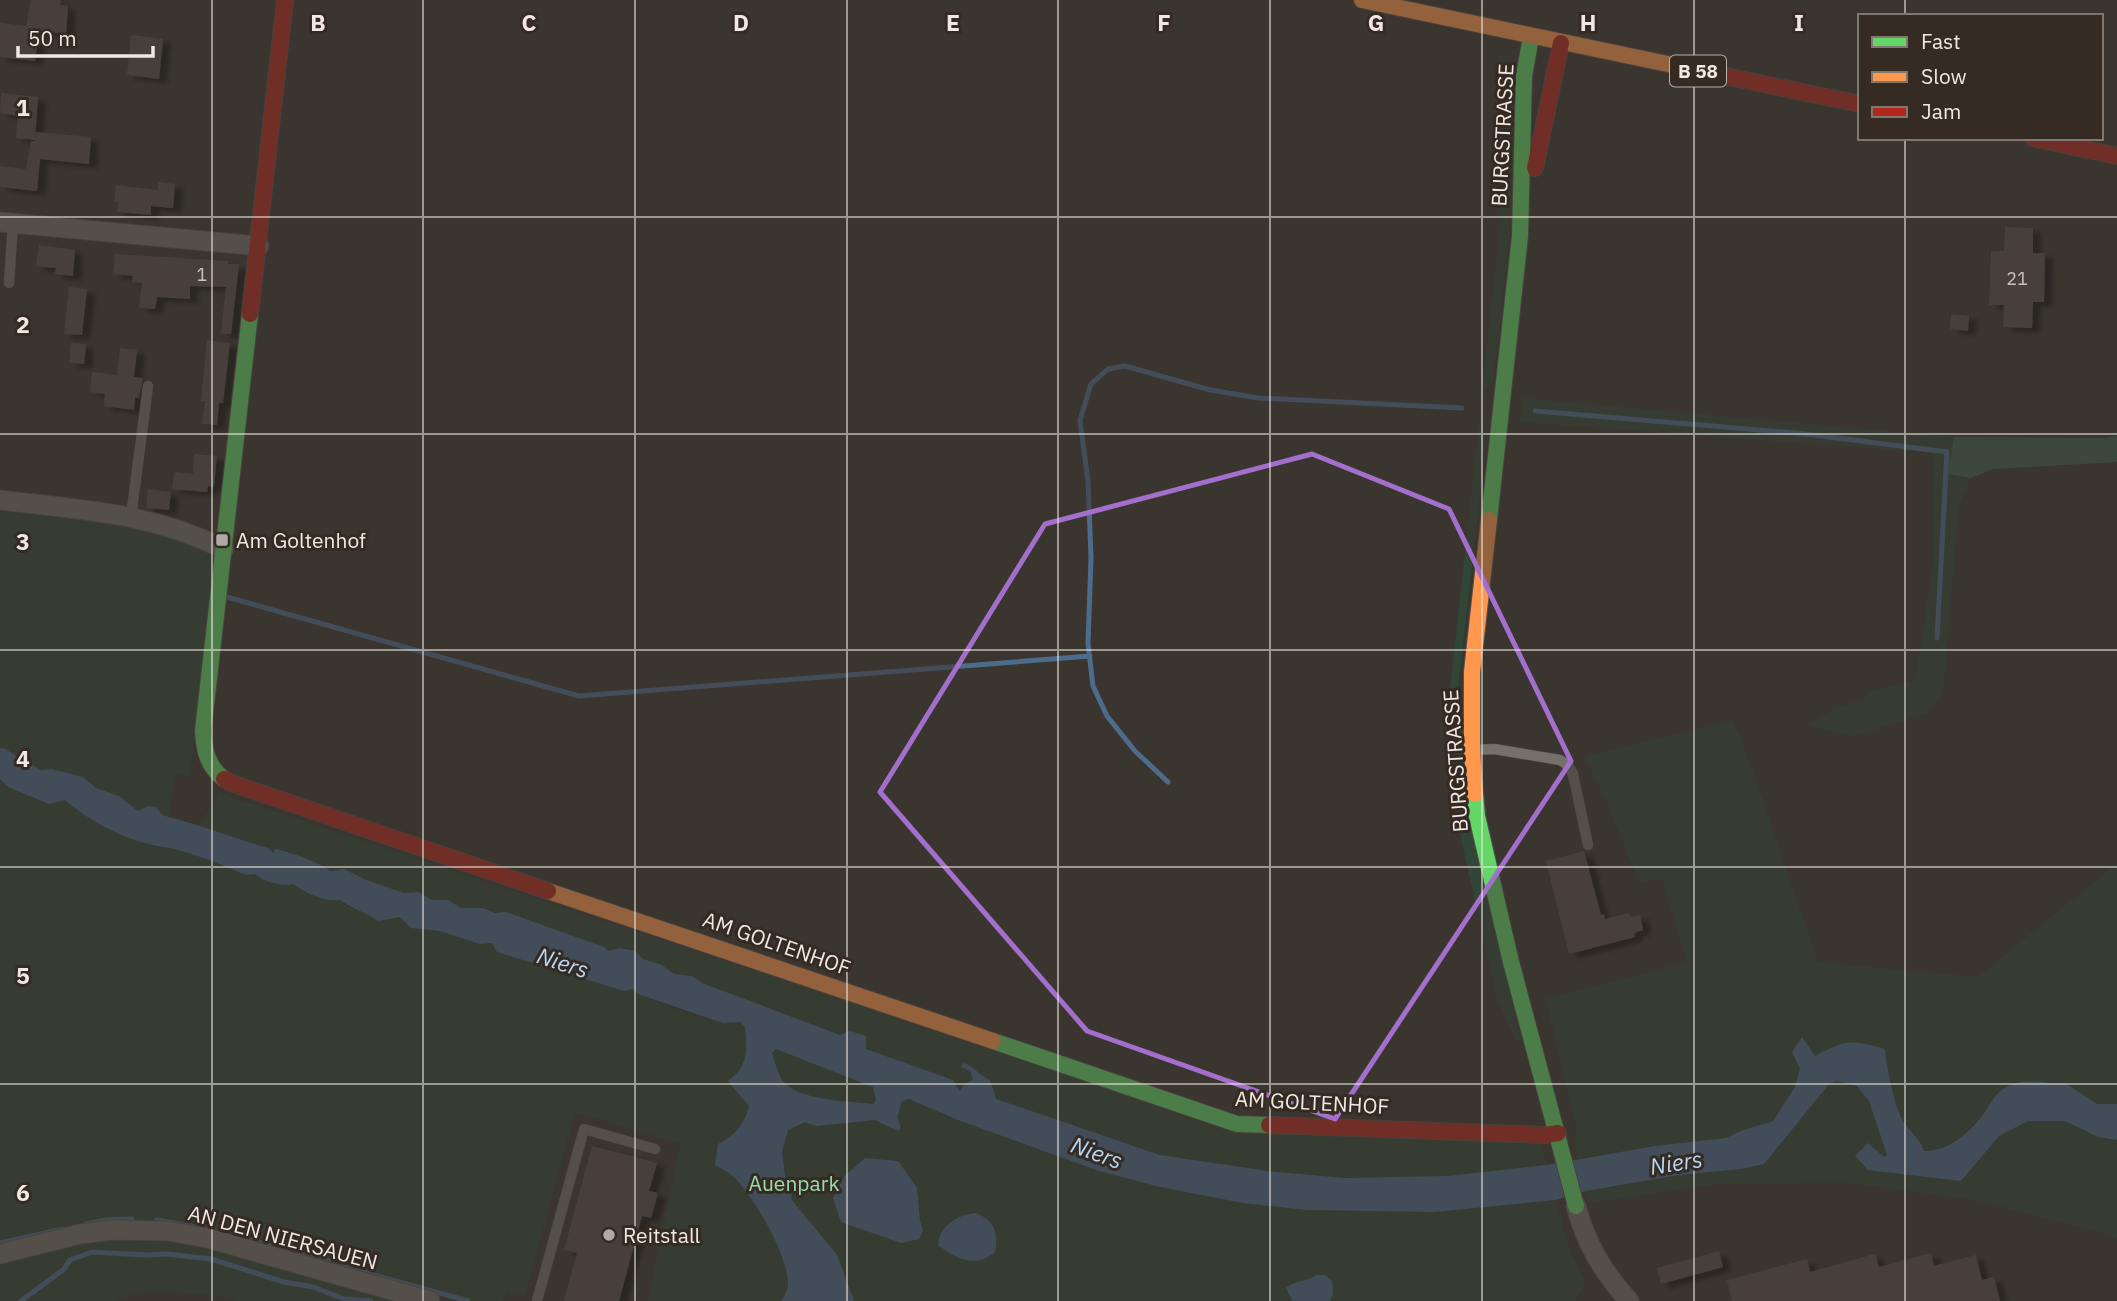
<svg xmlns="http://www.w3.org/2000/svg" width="2117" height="1301" font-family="'IBM Plex Sans',sans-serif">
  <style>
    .green { fill: #314636 }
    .forest { fill: #3e6347 }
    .water { fill: #4d6c8c; fill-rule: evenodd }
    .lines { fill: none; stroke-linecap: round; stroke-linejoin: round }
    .stream { stroke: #4d6c8c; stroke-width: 5 }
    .building { fill: #594f46; filter: url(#shadow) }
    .lane-casing { stroke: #57524e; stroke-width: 11 }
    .street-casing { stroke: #57524e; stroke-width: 21 }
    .fast-casing { stroke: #57524e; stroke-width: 18 }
    .slow-casing { stroke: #57524e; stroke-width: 18 }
    .jam-casing { stroke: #57524e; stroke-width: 18 }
    .lane { stroke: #75706c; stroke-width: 10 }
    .street { stroke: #75706c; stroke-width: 19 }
    .fast { stroke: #63d668; stroke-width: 16 }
    .slow { stroke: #ff974d; stroke-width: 16 }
    .jam { stroke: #b3261e; stroke-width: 16 }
    .marked { fill: none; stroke: #a46ecc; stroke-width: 5; stroke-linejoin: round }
    .grid { fill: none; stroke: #f0e9e3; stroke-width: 2; stroke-opacity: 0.55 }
    .poi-dot { fill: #b1aaa4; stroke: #352b22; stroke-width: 2.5 }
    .labels { text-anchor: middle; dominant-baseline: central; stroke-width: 6; stroke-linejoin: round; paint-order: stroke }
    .number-label { font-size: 18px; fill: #cac2bc }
    .shield { fill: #352b22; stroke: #b8b0a9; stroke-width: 2 }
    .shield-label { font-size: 19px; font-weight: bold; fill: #f0e9e3 }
    .street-label { font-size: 21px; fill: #f0e9e3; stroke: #352b22 }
    .poi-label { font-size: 21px; fill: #f0e9e3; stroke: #352b22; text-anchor: start }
    .park-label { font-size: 21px; fill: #98ddab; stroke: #352b22 }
    .water-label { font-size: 23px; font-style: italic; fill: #b5d5f8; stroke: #352b22 }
    .grid-label { font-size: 23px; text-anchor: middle; font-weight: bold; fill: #f0e9e3; stroke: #352b22; stroke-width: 6; stroke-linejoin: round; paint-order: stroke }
  </style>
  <defs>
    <filter id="shadow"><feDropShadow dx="8" dy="4.5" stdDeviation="2" flood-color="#0009"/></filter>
  </defs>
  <rect width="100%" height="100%" fill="#3b3530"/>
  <g class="green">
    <path d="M1500,54L1508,65L1512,84L1510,232L1494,377L1489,388L1482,390L1500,227L1496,75Z"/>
    <path d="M1522,398L1954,437L1948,474L1971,478L1959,505L1944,683L1940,696L1929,712L1862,734L1851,736L1807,725L1835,708L1862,700L1873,690L1915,681L1934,560V453L1520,422Z"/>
    <path d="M1479,425L1484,432L1486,442L1458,688L1520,1041L1517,1042L1497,999L1458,825L1450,688Z"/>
    <path d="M0,507L166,531L215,555L190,777L175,773L169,817L139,811L119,796L96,788L83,777L52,769L41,770L5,749L0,748Z"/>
    <path d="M1732,721L1742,740L1818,962L1977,977L2117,864V1104H2097L2065,1083L2053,1084L2026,1080L2002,1090L1983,1115L1960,1138L1935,1152L1924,1151C1920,1139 1912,1134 1905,1124C1894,1108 1887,1069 1885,1049L1800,1069L1795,1087L1773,1121L1741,1131L1726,1138L1578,1158L1575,1146L1576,1127L1546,999L1687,962L1662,879L1639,882L1607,803L1584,756Z"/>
    <path d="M0,779L8,787L65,800L76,809L116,832L153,845H165L188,852L246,875L255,874L293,884L302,890L340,900L348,907L365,912L378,921L400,917L411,928L440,931L480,944L492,943L497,952L624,991L633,989L638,994L679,1010L723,1023L739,1022L776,1049L909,1099L958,1120L1099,1171L1160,1187L1243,1203L1307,1210L1347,1211L1434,1212L1555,1200L1571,1254L1586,1282L1575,1301H648L680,1144L575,1112L525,1295L506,1291L503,1301H463L342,1265L182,1234L423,1301H237L223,1297L176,1292L145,1291L114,1301H0Z"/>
    <path d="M219,793L1237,1131L1539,1142L1547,1165L1448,1176L1344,1178L1268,1171L1160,1155L996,1099L990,1080C979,1076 976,1066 963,1064L970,1071L973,1080L960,1092L953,1080L866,1049L841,1035L701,983L692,976L673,974L662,965L643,959L635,951L620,948L608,952L506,912L495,913L483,908H461L448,900L432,901L418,892L404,893L364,879L344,869L330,871C318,859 299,860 285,850L273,853L206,830L199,826Z"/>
    <path d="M1837,1081C1844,1082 1853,1084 1858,1088C1872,1099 1880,1137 1887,1155L1885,1157L1868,1143L1855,1156L1961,1181L1999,1136L2028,1121H2065L2098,1137L2117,1140V1239L2102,1233L1976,1200L1846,1183L1718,1184L1589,1203L1586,1191L1679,1175L1741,1169L1764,1164L1830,1083Z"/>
  </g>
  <path class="forest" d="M2117,436V462L1993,469L1971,478L1948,474L1954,437L2103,438Z"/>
  <g class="water">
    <path d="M0,748L5,749L41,770L52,769L83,777L96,788L119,796L138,811L148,806L156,807L162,815C198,824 232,838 268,848L273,853L275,849C284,850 324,864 330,871L344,869L364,879L404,893L418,892L432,900H448L461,908H483L495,913L506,912L604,947L608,951L620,948L635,951L643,959L662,965L674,974L692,976L702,983L840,1035L850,1031L866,1036V1049L953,1080L960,1092L964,1084L973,1080L970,1071L961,1067L963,1063C975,1066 979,1076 990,1080L996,1099L1160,1155L1268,1171L1344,1178L1448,1176L1546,1165L1655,1146L1726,1138L1741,1131L1773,1121L1795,1087L1800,1069L1792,1052L1802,1037L1815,1056C1845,1040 1851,1039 1885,1049C1887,1069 1894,1108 1905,1124C1912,1134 1920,1139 1924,1151C1949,1152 1971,1131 1985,1112C1990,1105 1995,1094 2002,1090C2021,1075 2044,1085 2065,1083L2097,1104H2117V1140L2098,1137L2065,1121H2028L1999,1136L1961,1181L1868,1170L1855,1156L1868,1143L1884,1157L1887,1155L1869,1101L1857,1086L1837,1081L1830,1083L1764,1164L1741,1169L1679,1175L1586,1191L1555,1200L1434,1212L1307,1210L1243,1203L1160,1187L1099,1171L958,1120L909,1099L902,1101L897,1117L901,1128L898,1131L875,1120L816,1126L805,1122L788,1130L782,1152L785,1176L793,1182L791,1199L837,1255L854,1301H782C784,1296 787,1291 788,1285C789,1256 754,1197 734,1177C729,1172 721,1169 715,1165L718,1144C735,1135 744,1126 749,1106L728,1081C749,1066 747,1050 745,1027L740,1022L723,1023L638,994L633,989L624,991L497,952L492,943L480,944L440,931L411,928L400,917L378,921C366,912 352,909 340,900C324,902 306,893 293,884C282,887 264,882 255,874L246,875C226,867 206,858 185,852C174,848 163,847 153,845C122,838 89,821 65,800L49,804L8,787L0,779ZM776,1049L873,1087L876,1099L874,1104C849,1101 797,1101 782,1080C777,1072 775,1061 772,1053Z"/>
    <path d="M865,1158L898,1161L917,1188L920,1221L923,1230L919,1239L901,1243L841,1222L833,1198L844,1177Z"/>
    <path d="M975,1213C994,1219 999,1233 995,1252C974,1269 957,1259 938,1245C939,1226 957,1215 975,1213Z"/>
    <path d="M1317,1275H1325L1332,1281L1333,1294L1330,1301H1292L1286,1288C1295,1280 1306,1282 1317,1275Z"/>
  </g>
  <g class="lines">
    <g class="stream">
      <path d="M1535,411L1806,434L1947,452L1937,638"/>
      <path d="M227,597L579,696L1090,656"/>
      <path d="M1168,782L1135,751L1107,716L1093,686L1088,644L1091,557L1088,481L1080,420L1091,384L1108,369L1125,366L1210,390L1258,398L1462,408"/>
      <path d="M157,1220L207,1229"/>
      <path d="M86,1224L107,1220L132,1219"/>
      <path d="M246,1239L328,1261"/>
      <path d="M0,1243L63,1229"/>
      <path d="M341,1266L468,1301"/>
      <path d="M21,1301L64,1269L70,1260L92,1252L146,1255L167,1254L211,1259L284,1282L313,1287L344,1299L371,1301"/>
    </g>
  </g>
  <g class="building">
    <path d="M31,0H61L60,5L68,6L66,34L39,31L35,61L0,57V23L26,26Z"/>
    <path d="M131,35L163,39L159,79L127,75Z"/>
    <path d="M1,93L38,97L35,140L16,138L18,116L0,113Z"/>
    <path d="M36,132L91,137L89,164L40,159L37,191L0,187V166L26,169L31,141H35Z"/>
    <path d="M158,182L175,184L173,208L151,206V215L117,212L118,202H114L116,185L158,190Z"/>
    <path d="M2005,227L2033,228V253H2045L2044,302H2033L2032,328L2003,327L2004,305H1989L1991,251H2004Z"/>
    <path d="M39,245L75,250L73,276L55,274L56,268L36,266Z"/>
    <path d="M115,254L228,261V264H239L231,334L221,333L226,287L190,286V299L157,297L155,309L139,308L142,283L132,282L133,276L113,274Z"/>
    <path d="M69,287L87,289L82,335L64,334Z"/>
    <path d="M1951,314L1969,316L1968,331L1950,329Z"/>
    <path d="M207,340L230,343L223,403H219L217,425L202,424L205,401H201Z"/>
    <path d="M71,343L86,344L84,364L69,363Z"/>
    <path d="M120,348L137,350L134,377L143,378L139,398L135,397L134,410L104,406L105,394L90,392L92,372L117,375Z"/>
    <path d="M194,454L217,456L214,487L208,486L207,492L172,489L174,472L193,474Z"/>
    <path d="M148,489L171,492L169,510L146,508Z"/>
    <path d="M1584,851L1601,915L1604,914L1605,919L1629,913L1630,917L1640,915L1643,930L1634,933L1635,937L1569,954L1546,861Z"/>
    <path d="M592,1146L657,1163L649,1191L658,1193L651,1218L642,1216L619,1301H564L577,1253L564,1250Z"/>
    <path d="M1719,1251L1723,1267L1661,1284L1657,1268Z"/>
    <path d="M1931,1253L1934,1266L1976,1255L1982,1280L1994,1277L2000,1301H1732L1727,1280L1807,1259L1810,1272L1875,1254L1879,1267Z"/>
  </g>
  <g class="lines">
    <defs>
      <g id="lane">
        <path d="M9,283L13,223"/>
        <path d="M131,517L148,386"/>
        <path d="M1473,750L1494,749L1560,760L1568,765L1573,774L1588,845"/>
        <path d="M537,1301L584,1129L655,1149"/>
      </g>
      <g id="street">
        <path d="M0,222L259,246"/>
        <path d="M0,500C80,510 150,512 224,549"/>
        <path d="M1576,1206C1586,1244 1603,1272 1629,1301"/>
        <path d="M0,1254L80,1234L113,1230L168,1231L207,1238L430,1301"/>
      </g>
      <g id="fast">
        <path d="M1489,520L1520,236L1524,76L1531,37"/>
        <path d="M224,779C208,767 204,751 203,731L250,314"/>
        <path d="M1475,794L1477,816L1511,962L1576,1206"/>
        <path d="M993,1041L1237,1124L1269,1125"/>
      </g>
      <g id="slow">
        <path d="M1362,0L1725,76"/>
        <path d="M1475,794L1472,750V672L1489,520"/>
        <path d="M548,891L993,1041"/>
      </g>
      <g id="jam">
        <path d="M1725,76L1860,104"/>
        <path d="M2033,138L2117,156"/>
        <path d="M1535,168L1561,43"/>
        <path d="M250,314L285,0"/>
        <path d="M224,779L234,784L548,891"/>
        <path d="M1269,1125L1545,1135L1558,1133"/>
      </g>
    </defs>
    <use href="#lane" class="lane-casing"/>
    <use href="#street" class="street-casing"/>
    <use href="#fast" class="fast-casing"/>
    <use href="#slow" class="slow-casing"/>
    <use href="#jam" class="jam-casing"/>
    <use href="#lane" class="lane"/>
    <use href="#street" class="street"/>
    <use href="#fast" class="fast"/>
    <use href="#slow" class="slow"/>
    <use href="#jam" class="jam"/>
  </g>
  <path d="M0 0H2117V1301H0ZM1312,454L1449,509L1571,761L1335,1119L1087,1031L880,792L1045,524Z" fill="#3b3530" fill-opacity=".55" fill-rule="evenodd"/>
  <path class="marked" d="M1312,454L1449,509L1571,761L1335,1119L1087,1031L880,792L1045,524Z"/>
  <path class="grid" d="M212,0V1301M423,0V1301M635,0V1301M847,0V1301M1058,0V1301M1270,0V1301M1482,0V1301M1694,0V1301M1905,0V16M1905,138V1301M0,217H2117M0,434H2117M0,650H2117M0,867H2117M0,1084H2117"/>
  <g class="poi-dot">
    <rect x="215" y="533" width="14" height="14" rx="3.5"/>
    <circle cx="609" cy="1235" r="7"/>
  </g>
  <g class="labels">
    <g class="number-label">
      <text x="202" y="274">1</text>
      <text x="2017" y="278">21</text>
    </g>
    <rect class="shield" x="1670" y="55.5" width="56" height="31" rx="5"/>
    <g class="shield-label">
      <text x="1698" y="71">B 58</text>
    </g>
    <g class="street-label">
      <text transform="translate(1502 135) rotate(-87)">BURGSTRASSE</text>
      <text transform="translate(1455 761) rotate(-94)">BURGSTRASSE</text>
      <text transform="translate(777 943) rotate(19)">AM GOLTENHOF</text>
      <text transform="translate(1312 1102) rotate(3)">AM GOLTENHOF</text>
      <text transform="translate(283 1237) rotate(15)">AN DEN NIERSAUEN</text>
    </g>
    <g class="poi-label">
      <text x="236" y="540">Am Goltenhof</text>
      <text x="623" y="1235">Reitstall</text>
    </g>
    <g class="park-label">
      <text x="794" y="1183">Auenpark</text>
    </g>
    <g class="water-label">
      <text transform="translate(563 962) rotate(18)">Niers</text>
      <text transform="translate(1097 1152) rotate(20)">Niers</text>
      <text transform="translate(1676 1162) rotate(-9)">Niers</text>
    </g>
  </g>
  <g class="grid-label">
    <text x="318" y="31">B</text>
    <text x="529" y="31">C</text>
    <text x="741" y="31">D</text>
    <text x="953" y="31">E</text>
    <text x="1164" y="31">F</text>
    <text x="1376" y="31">G</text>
    <text x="1588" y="31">H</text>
    <text x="1799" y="31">I</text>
    <text x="23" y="116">1</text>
    <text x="23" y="333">2</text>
    <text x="23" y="550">3</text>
    <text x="23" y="767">4</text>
    <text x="23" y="984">5</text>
    <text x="23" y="1201">6</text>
  </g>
  <rect x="1858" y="14" width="245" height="126" fill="#352b22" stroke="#80776f" stroke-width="2"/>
  <rect x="1872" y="37" width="35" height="10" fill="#63d668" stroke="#80776f" stroke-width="2"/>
  <text x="1921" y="49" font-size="21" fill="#f0e9e3">Fast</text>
  <rect x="1872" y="72" width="35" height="10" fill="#ff974d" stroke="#80776f" stroke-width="2"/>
  <text x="1921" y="84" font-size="21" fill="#f0e9e3">Slow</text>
  <rect x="1872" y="107" width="35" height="10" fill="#b3261e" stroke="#80776f" stroke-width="2"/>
  <text x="1921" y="119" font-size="21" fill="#f0e9e3">Jam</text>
  <path d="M18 46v10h135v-10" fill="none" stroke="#f0e9e3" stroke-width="3.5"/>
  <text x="28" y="46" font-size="21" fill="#f0e9e3" stroke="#352b22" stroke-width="5" paint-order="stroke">50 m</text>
</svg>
